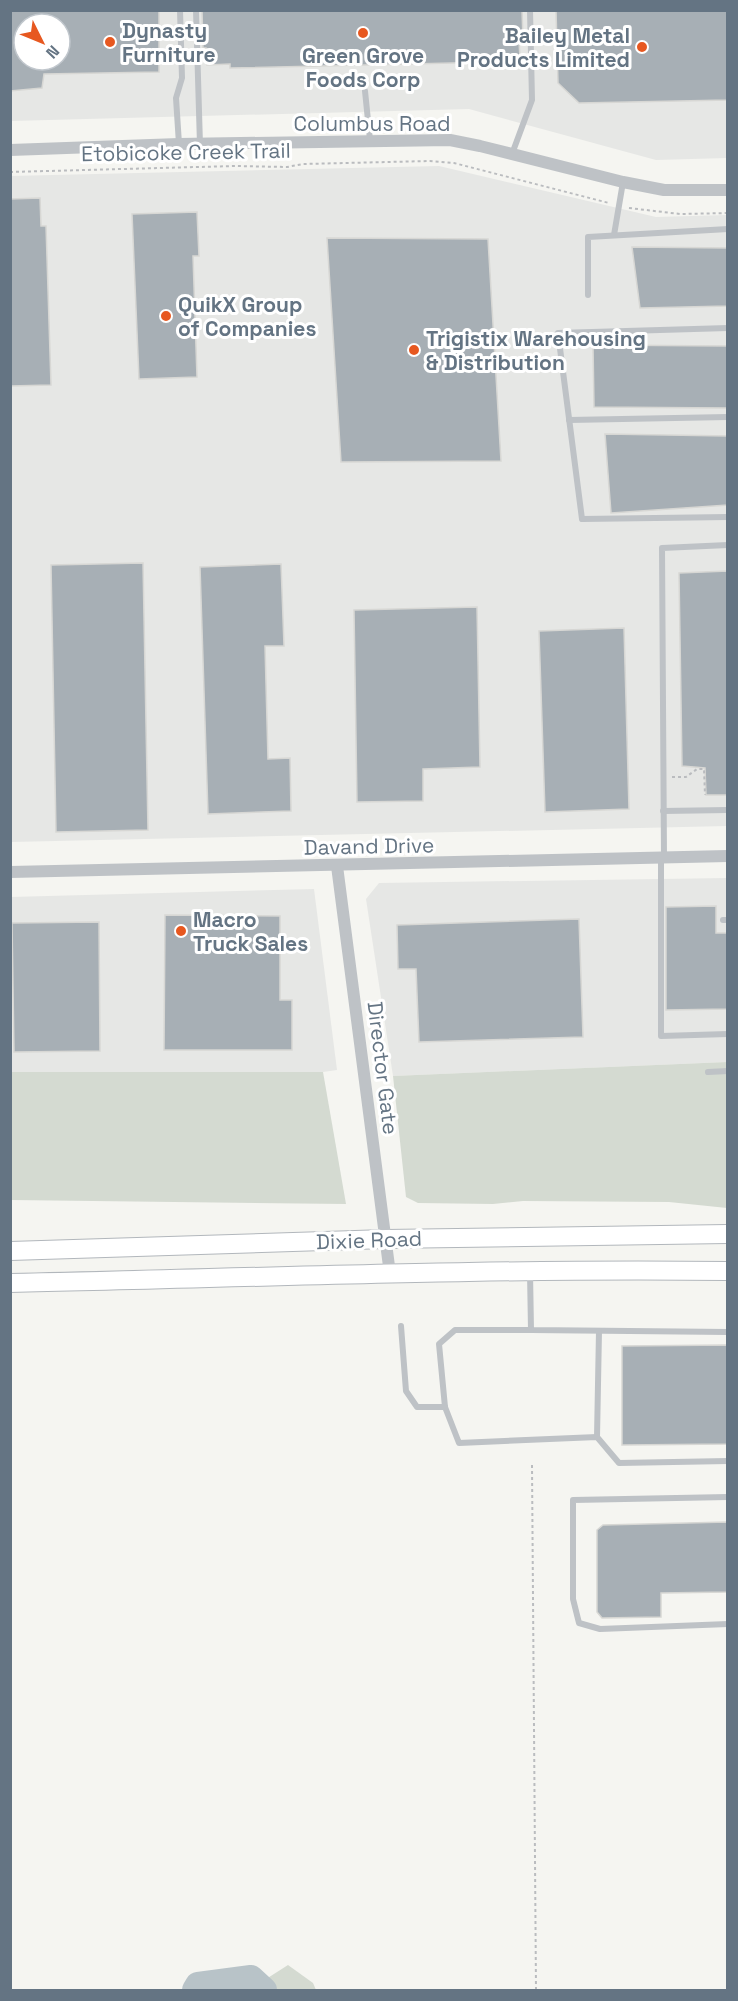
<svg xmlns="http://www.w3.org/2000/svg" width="738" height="2001" font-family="'Space Grotesk',sans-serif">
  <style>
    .built { fill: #e6e7e5; fill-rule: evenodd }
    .green { fill: #d4dad1 }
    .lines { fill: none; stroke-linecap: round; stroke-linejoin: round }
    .river { stroke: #b8c3c8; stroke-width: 26 }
    .building { fill: #a7afb5; stroke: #d7d7d4; stroke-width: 1.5; fill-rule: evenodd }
    .secondary-casing { stroke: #b2b7bc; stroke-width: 20 }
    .path { stroke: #babcbf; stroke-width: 2; stroke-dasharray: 3 3; stroke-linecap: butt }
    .service { stroke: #bec2c6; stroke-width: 6 }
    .minor { stroke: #bec2c6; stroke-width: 12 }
    .secondary { stroke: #fff; stroke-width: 18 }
    .poi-dot { fill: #e75820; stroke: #fff; stroke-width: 2 }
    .labels { text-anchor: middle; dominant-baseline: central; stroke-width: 6; stroke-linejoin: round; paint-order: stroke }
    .poi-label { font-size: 21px; font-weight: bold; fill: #647483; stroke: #fff; text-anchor: start }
    .street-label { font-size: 21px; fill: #647483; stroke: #fff }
  </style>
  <rect width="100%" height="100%" fill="#f5f5f1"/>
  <g class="built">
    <path d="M10,11H727V158L656,160L469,109L11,121ZM24,24H60V60H24Z"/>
    <path d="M439,166L656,217L727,215V826L11,842L10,176Z"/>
    <path d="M727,878V1062L393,1076L366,899L379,883Z"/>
    <path d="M314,889L337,1070L323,1072H11L10,897Z"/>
  </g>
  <g class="green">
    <path d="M727,1062V1208L669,1202L523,1201L493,1204L418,1203L406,1197L393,1076Z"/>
    <path d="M11,1072H323L346,1204L11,1200Z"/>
    <path d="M288,1965L313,1983L316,1990H249Z"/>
  </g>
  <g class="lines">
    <path class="river" d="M195,1990L198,1985L251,1978L264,1990"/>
  </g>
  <g class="building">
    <path d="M10,10H159V72L44,74L42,88L10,91ZM24,24H60V60H24Z"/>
    <path d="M202,10H522L523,40L519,41L520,58L497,59V62L230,68V64L207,65L206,48H203Z"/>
    <path d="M556,10H728V100L579,103L558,83Z"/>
    <path d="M40,198L41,226H46L51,385L10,386V199Z"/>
    <path d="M197,212L199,256H193L197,377L139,379L132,214Z"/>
    <path d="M327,238L488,239L501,461L341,462Z"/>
    <path d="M632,247L728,248V306L640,308Z"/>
    <path d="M593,345L728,346V408L594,407Z"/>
    <path d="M605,434L728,436V505L611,513Z"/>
    <path d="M143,563L148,830L56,832L51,565Z"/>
    <path d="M281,564L284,646H265L268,759L290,758L291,811L208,814L200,567Z"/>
    <path d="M728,571V795H706L705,768L682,766L679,573Z"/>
    <path d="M477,607L480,767L423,769V801L357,802L354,610Z"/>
    <path d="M624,628L629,809L545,812L539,631Z"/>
    <path d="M716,906V933H728V1009L666,1010V907Z"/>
    <path d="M165,915L280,916V1000H292V1050H164Z"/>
    <path d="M579,919L583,1037L419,1042L416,969H398L397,925Z"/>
    <path d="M99,922L100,1051L14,1052L12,923Z"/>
    <path d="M728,1345V1444L622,1445V1346Z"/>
    <path d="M728,1522V1592L661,1593V1617L602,1618L597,1612V1530L603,1525Z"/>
  </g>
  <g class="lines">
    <defs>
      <g id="secondary">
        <path d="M10,1251L386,1239L728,1234"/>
        <path d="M10,1283C249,1278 489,1268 728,1271"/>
      </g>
    </defs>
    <use href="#secondary" class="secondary-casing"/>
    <g class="path">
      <path d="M10,172L235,166L287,167L303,164L430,161L454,163L609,203"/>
      <path d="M629,208L680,214L728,213"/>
      <path d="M672,777H686L697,769H704L705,795"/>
      <path d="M532,1465L536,1990"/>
    </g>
    <g class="service">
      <path d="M196,10L200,145"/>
      <path d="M365,91L370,140"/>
      <path d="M179,144L176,98L182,78L180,10"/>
      <path d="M512,154L532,100L530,10"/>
      <path d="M614,235L623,182"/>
      <path d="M588,295V237L728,229"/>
      <path d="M728,328L558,333L582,519L728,517"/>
      <path d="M569,420L728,417"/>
      <path d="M663,811L728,810"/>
      <path d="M664,857L662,548L728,545"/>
      <path d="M661,858V1036L728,1034"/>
      <path d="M723,920H728"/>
      <path d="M708,1072L728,1071"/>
      <path d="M530,1272L531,1330L728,1332"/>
      <path d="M401,1326L406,1391L417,1407H445"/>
      <path d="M531,1330H455L439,1344L445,1407L459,1443L597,1437L619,1463L728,1461"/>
      <path d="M597,1437L599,1331"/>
      <path d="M728,1497L573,1500V1599L579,1623L600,1629L728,1624"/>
    </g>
    <g class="minor">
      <path d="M10,150L179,144L450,140L480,146L623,182L664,190H728"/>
      <path d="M337,866L390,1274"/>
      <path d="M10,872L728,856"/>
    </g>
    <use href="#secondary" class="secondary"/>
  </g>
  <g class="poi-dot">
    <circle cx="363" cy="33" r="6"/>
    <circle cx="110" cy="42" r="6"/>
    <circle cx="642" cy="47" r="6"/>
    <circle cx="166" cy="316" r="6"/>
    <circle cx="414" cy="350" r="6"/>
    <circle cx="181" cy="931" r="6"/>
  </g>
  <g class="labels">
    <g class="poi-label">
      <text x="122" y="30">Dynasty<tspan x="122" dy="24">Furniture</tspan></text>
      <text x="630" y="35" text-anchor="end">Bailey Metal<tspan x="630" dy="24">Products Limited</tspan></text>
      <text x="363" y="55" text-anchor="middle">Green Grove<tspan x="363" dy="24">Foods Corp</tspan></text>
      <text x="178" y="304">QuikX Group<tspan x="178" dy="24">of Companies</tspan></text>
      <text x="426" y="338">Trigistix Warehousing<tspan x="426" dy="24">&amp; Distribution</tspan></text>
      <text x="193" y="919">Macro<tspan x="193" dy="24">Truck Sales</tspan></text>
    </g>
    <g class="street-label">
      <text x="372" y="123">Columbus Road</text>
      <text transform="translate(186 152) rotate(-1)">Etobicoke Creek Trail</text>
      <text transform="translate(369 846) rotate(-1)">Davand Drive</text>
      <text transform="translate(383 1068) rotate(83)">Director Gate</text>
      <text transform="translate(369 1240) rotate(-2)">Dixie Road</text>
    </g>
  </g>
  <rect width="738" height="2001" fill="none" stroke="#647483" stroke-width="24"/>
  <g transform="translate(42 42) rotate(133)"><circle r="28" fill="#ffffff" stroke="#c1c7cd" stroke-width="1.5"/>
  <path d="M0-4.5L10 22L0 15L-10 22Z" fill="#e75820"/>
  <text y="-9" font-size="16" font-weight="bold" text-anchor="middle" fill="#647483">N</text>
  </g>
</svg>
